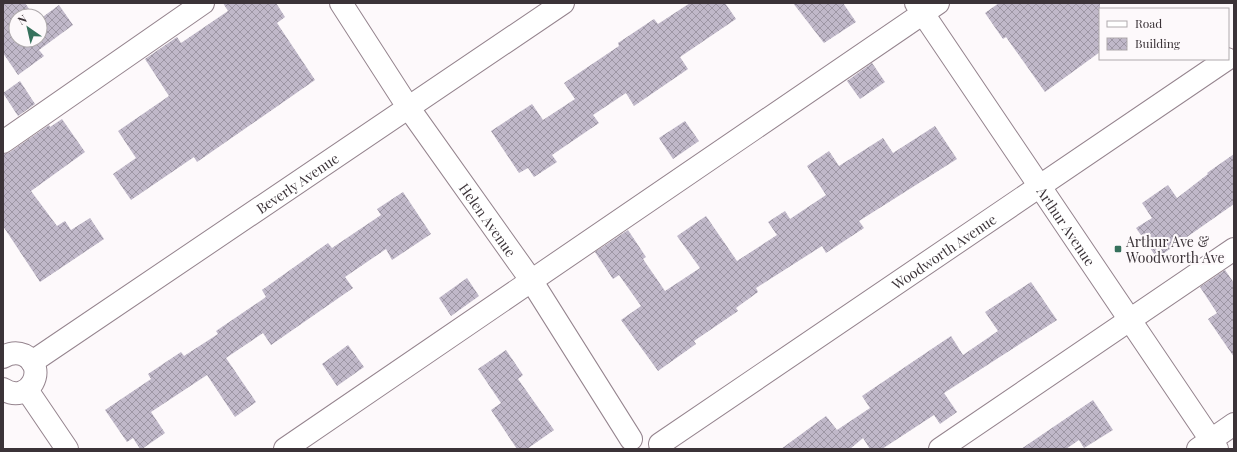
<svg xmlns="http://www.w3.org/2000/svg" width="1237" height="452" font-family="'Playfair Display',serif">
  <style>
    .building { fill: url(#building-cross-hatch) }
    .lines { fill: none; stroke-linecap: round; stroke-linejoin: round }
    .minor-casing { stroke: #95848e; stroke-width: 24 }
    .minor { stroke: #fff; stroke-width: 22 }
    .poi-dot { fill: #36715c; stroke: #fdf9fb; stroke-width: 1.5 }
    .labels { text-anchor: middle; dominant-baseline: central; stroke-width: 4; stroke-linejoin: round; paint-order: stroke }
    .street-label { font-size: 14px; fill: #3b3338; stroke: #fdf9fb }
    .poi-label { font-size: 14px; fill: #3b3338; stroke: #fdf9fb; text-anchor: start }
  </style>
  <defs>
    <pattern id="building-cross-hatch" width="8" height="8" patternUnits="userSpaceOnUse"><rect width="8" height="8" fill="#c0b8c9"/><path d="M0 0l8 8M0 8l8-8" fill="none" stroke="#9d96a4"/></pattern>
  </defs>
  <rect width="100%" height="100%" fill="#fdf9fb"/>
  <g class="building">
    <path d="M3,3H25L34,16H16V40H40V19L59,5L73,25L39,50L44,56L18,75L3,53Z"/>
    <path d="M223,3H276L285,17L277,23L315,80L197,162L194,157L131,200L113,174L136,158L118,131L169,96L145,59L177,37L181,43L228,11Z"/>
    <path d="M690,3H725L736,19L680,57L688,69L634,106L626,93L593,115L599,123L552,155L557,162L534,177L528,168L519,173L491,131L532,104L543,120L575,99L564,83L619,46L618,43L654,19L658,24Z"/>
    <path d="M793,3H843L856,22L824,43Z"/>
    <path d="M999,3H1100V52L1045,92L1006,37L1003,39L985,13Z"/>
    <path d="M872,63L885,82L860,99L847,81Z"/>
    <path d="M20,81L35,104L18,116L3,93Z"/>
    <path d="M62,119L85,152L31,191L57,226L65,221L71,230L90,218L104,239L40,282L3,226V154L10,152L49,125L50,127Z"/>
    <path d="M685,121L699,141L673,159L659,138Z"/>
    <path d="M935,126L957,159L859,221L864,228L826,253L822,246L756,288L758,292L736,308L738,311L694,341L696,344L658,371L621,320L641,306L619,275L613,279L595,252L628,230L646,257L643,259L665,291L700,268L677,236L706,216L737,261L777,235L768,222L785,211L790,219L826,195L807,166L829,151L839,166L883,138L893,153Z"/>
    <path d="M1234,154V204L1157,258L1136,228L1152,218L1142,203L1168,185L1177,198L1208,174L1207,173Z"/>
    <path d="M403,192L431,234L392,260L386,249L345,277L353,288L271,345L263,333L226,358L256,402L235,417L207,375L151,412L165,433L142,449H140L133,438L127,442L105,410L151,379L148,374L181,352L184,356L218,334L216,331L266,297L262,290L328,243L332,248L381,215L377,209Z"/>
    <path d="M1225,270L1234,283V357L1208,319L1217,313L1200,287Z"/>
    <path d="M467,278L479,296L451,316L439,298Z"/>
    <path d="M1031,282L1057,320L944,393L957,412L940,424L934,415L882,449H870L863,438L850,449H781L826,416L837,430L870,408L862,396L951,336L963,355L998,331L985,312Z"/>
    <path d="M348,345L364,367L337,386L322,364Z"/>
    <path d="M506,350L523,375L518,379L554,430L527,449H517L491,410L501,403L478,369Z"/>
    <path d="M1093,400L1113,430L1084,448L1079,440L1066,449H1021Z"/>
  </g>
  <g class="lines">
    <defs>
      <g id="minor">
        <path id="s1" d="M341,3L408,107L531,280L631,439"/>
        <path id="s2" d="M916,3L1217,449"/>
        <path d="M3,142L203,3"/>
        <path d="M3,357C10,353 17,352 24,355C49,367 29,406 3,389"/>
        <path id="s3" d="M32,362L563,3"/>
        <path d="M27,390L67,449"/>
        <path id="s4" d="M660,444L1227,59"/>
        <path d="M285,449L938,3"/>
        <path d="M940,449L1234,249"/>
        <path d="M1198,449L1234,424"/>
      </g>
    </defs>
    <use href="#minor" class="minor-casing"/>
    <use href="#minor" class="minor"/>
  </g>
  <rect class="poi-dot" x="1114" y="245" width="8" height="8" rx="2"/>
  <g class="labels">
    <g class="street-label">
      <text stroke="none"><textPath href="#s3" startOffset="320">Beverly Avenue</textPath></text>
      <text stroke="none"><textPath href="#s1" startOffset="262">Helen Avenue</textPath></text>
      <text stroke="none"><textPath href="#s2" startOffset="269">Arthur Avenue</textPath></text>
      <text stroke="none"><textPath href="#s4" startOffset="343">Woodworth Avenue</textPath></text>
    </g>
    <g class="poi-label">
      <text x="1126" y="241">Arthur Ave &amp;<tspan x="1126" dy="16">Woodworth Ave</tspan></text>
    </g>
  </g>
  <rect width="1237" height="452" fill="none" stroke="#3b3338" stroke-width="8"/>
  <rect x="1099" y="8" width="130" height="52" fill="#fdf9fb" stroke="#afaaad"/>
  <rect x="1107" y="21" width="20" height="6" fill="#ffffff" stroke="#afaaad"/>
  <text x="1135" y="28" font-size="12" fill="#3b3338">Road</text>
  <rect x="1107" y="38" width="20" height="12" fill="url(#building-cross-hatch)" stroke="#afaaad"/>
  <text x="1135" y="48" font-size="12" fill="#3b3338">Building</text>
  <g transform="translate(28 28) rotate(326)"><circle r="19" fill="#fdf9fb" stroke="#afaaad"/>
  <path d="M0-3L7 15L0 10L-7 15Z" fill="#36715c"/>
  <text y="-6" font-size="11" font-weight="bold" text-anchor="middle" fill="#3b3338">N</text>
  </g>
</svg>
